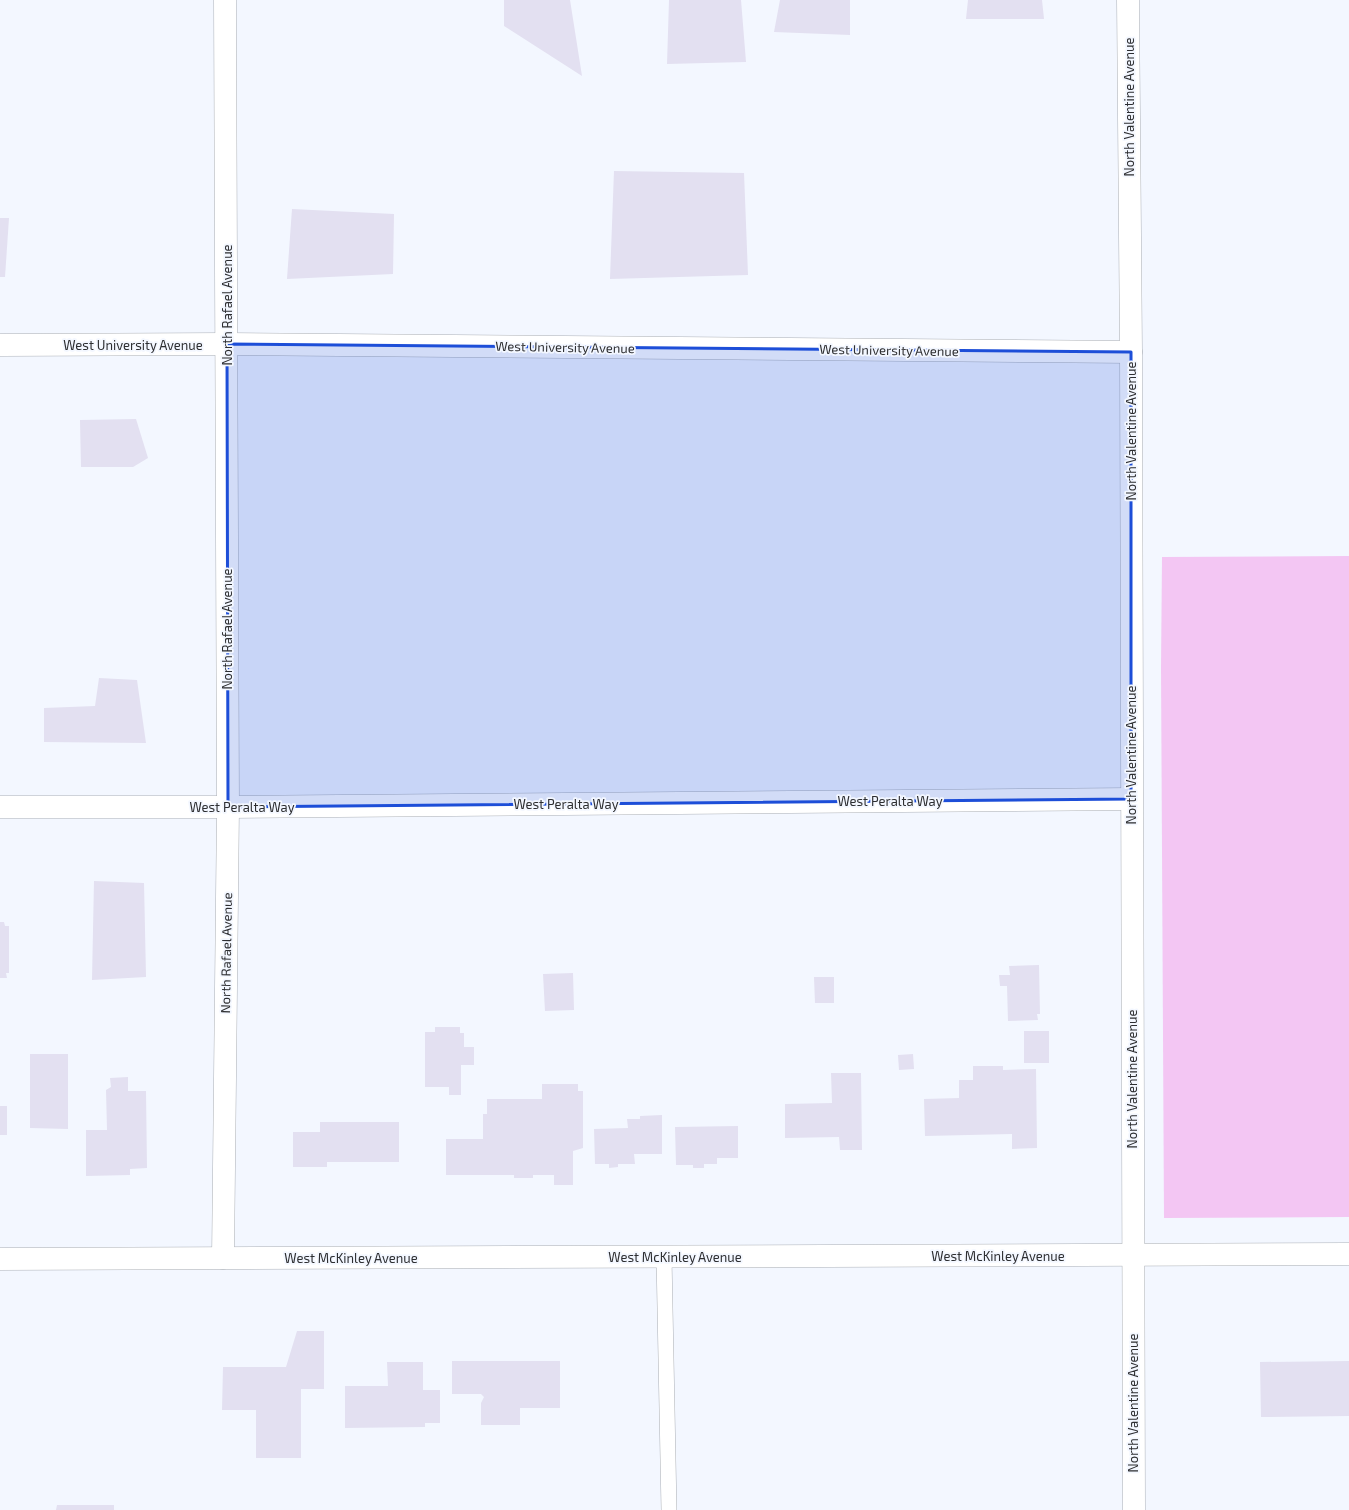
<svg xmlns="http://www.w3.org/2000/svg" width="1349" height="1510" font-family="'Exo 2',sans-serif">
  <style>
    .grass { fill: #f3c6f3 }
    .building { fill: #e3e0f1 }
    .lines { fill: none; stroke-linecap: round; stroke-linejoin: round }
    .lane-casing { stroke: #acb0b6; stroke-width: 16 }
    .street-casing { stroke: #acb0b6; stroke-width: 23 }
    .secondary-casing { stroke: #acb0b6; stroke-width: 23 }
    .lane { stroke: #fff; stroke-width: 15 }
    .street { stroke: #fff; stroke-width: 22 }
    .secondary { stroke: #fff; stroke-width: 22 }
    .marked { fill: #1d4ed8; fill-opacity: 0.2; stroke: #1d4ed8; stroke-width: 3; stroke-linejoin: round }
    .labels { text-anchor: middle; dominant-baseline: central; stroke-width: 3.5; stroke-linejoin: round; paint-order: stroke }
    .street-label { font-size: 13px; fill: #2d2e31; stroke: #f3f7ff }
  </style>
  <rect width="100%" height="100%" fill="#f3f7ff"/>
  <path class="grass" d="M1349,556V1217L1164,1218L1161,668L1162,557Z"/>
  <g class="building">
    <path d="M504,0H570L582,76L504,26Z"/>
    <path d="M669,0H741L746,62L667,64Z"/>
    <path d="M780,0H850V35L774,32Z"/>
    <path d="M968,0H1042L1044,19H966Z"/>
    <path d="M614,171L744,173L748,275L610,279Z"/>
    <path d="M292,209L394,214L393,274L287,279Z"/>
    <path d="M0,218H9L5,277H0Z"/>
    <path d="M136,419L148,458L133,467H81L80,420Z"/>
    <path d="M99,678L137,680L146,743L44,742V708L95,706Z"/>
    <path d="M94,881L144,883L146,977L92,980Z"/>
    <path d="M0,922H4L5,926H9V973H6L7,978H0Z"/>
    <path d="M1039,965L1040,1014H1037L1038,1020L1008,1021L1007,986H1000L999,975H1010L1009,966Z"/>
    <path d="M573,973L574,1010L545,1011L543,974Z"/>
    <path d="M814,977H834V1003H815Z"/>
    <path d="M435,1027H460V1033H464V1047H474V1065H461V1095H449V1087H425V1032H435Z"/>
    <rect x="1024" y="1031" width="25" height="32"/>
    <path d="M30,1054H68V1129L30,1128Z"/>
    <path d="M913,1054L914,1069L899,1070L898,1055Z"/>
    <path d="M973,1066H1003V1070L1036,1069L1037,1148L1012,1149V1134L925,1136L924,1099L959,1098V1080H973Z"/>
    <path d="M831,1073H861L862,1150H840L839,1137L785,1138V1104L832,1103Z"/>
    <path d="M128,1077V1091H146L147,1168L130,1169V1175L86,1176V1130H107L106,1090L111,1087L110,1078Z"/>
    <path d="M542,1084H578V1091H583V1148L573,1151V1185H554V1175H533V1178H514V1175H446V1139H483V1114H487V1099H542Z"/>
    <rect x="0" y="1106" width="7" height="29"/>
    <path d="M662,1115V1154H634L635,1164H618V1167L609,1168V1164H595L594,1129L628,1128L627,1119H640V1116Z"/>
    <path d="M320,1122H399V1162H327V1167H293V1132H320Z"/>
    <path d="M738,1126V1158H717V1164H704V1168H693V1165H676L675,1127Z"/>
    <path d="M297,1331H324V1389H301V1458H256V1410H222L223,1367H286Z"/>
    <path d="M452,1361H560V1408H520V1425H481V1403L484,1397L481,1394H452Z"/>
    <path d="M1349,1361V1416L1261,1417L1260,1362Z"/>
    <path d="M387,1362H423V1390H440V1423H425V1427L345,1428V1386H388Z"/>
    <path d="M57,1505H114V1510H56Z"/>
  </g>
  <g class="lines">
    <defs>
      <path id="lane" d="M664,1257L669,1510"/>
      <g id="street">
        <path d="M1128,0L1131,352L1134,1510"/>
        <path d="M0,345L227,344L1131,352"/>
        <path d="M0,807H228L1131,799"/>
        <path d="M223,1258L228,807L225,0"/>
      </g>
      <path id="secondary" d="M0,1259L1349,1254"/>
    </defs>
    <use href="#lane" class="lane-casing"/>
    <use href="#street" class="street-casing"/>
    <use href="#secondary" class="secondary-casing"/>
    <use href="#lane" class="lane"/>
    <use href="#street" class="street"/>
    <use href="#secondary" class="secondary"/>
  </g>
  <path class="marked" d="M227,344L1131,352V799L228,807Z"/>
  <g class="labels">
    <g class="street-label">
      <text transform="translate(1129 107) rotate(-90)">North Valentine Avenue</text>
      <text transform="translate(227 305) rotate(-90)">North Rafael Avenue</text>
      <text x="133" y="345">West University Avenue</text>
      <text transform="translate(565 347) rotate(1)">West University Avenue</text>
      <text transform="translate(889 350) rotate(1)">West University Avenue</text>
      <text transform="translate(1131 431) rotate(-90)">North Valentine Avenue</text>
      <text transform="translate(227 629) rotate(-90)">North Rafael Avenue</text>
      <text transform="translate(1131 755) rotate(-90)">North Valentine Avenue</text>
      <text x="890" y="801">West Peralta Way</text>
      <text x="566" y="804">West Peralta Way</text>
      <text x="242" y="807">West Peralta Way</text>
      <text transform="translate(226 953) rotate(-89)">North Rafael Avenue</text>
      <text transform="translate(1132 1079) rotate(-90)">North Valentine Avenue</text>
      <text x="998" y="1256">West McKinley Avenue</text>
      <text x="675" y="1257">West McKinley Avenue</text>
      <text x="351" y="1258">West McKinley Avenue</text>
      <text transform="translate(1133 1403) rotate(-90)">North Valentine Avenue</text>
    </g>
  </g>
</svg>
